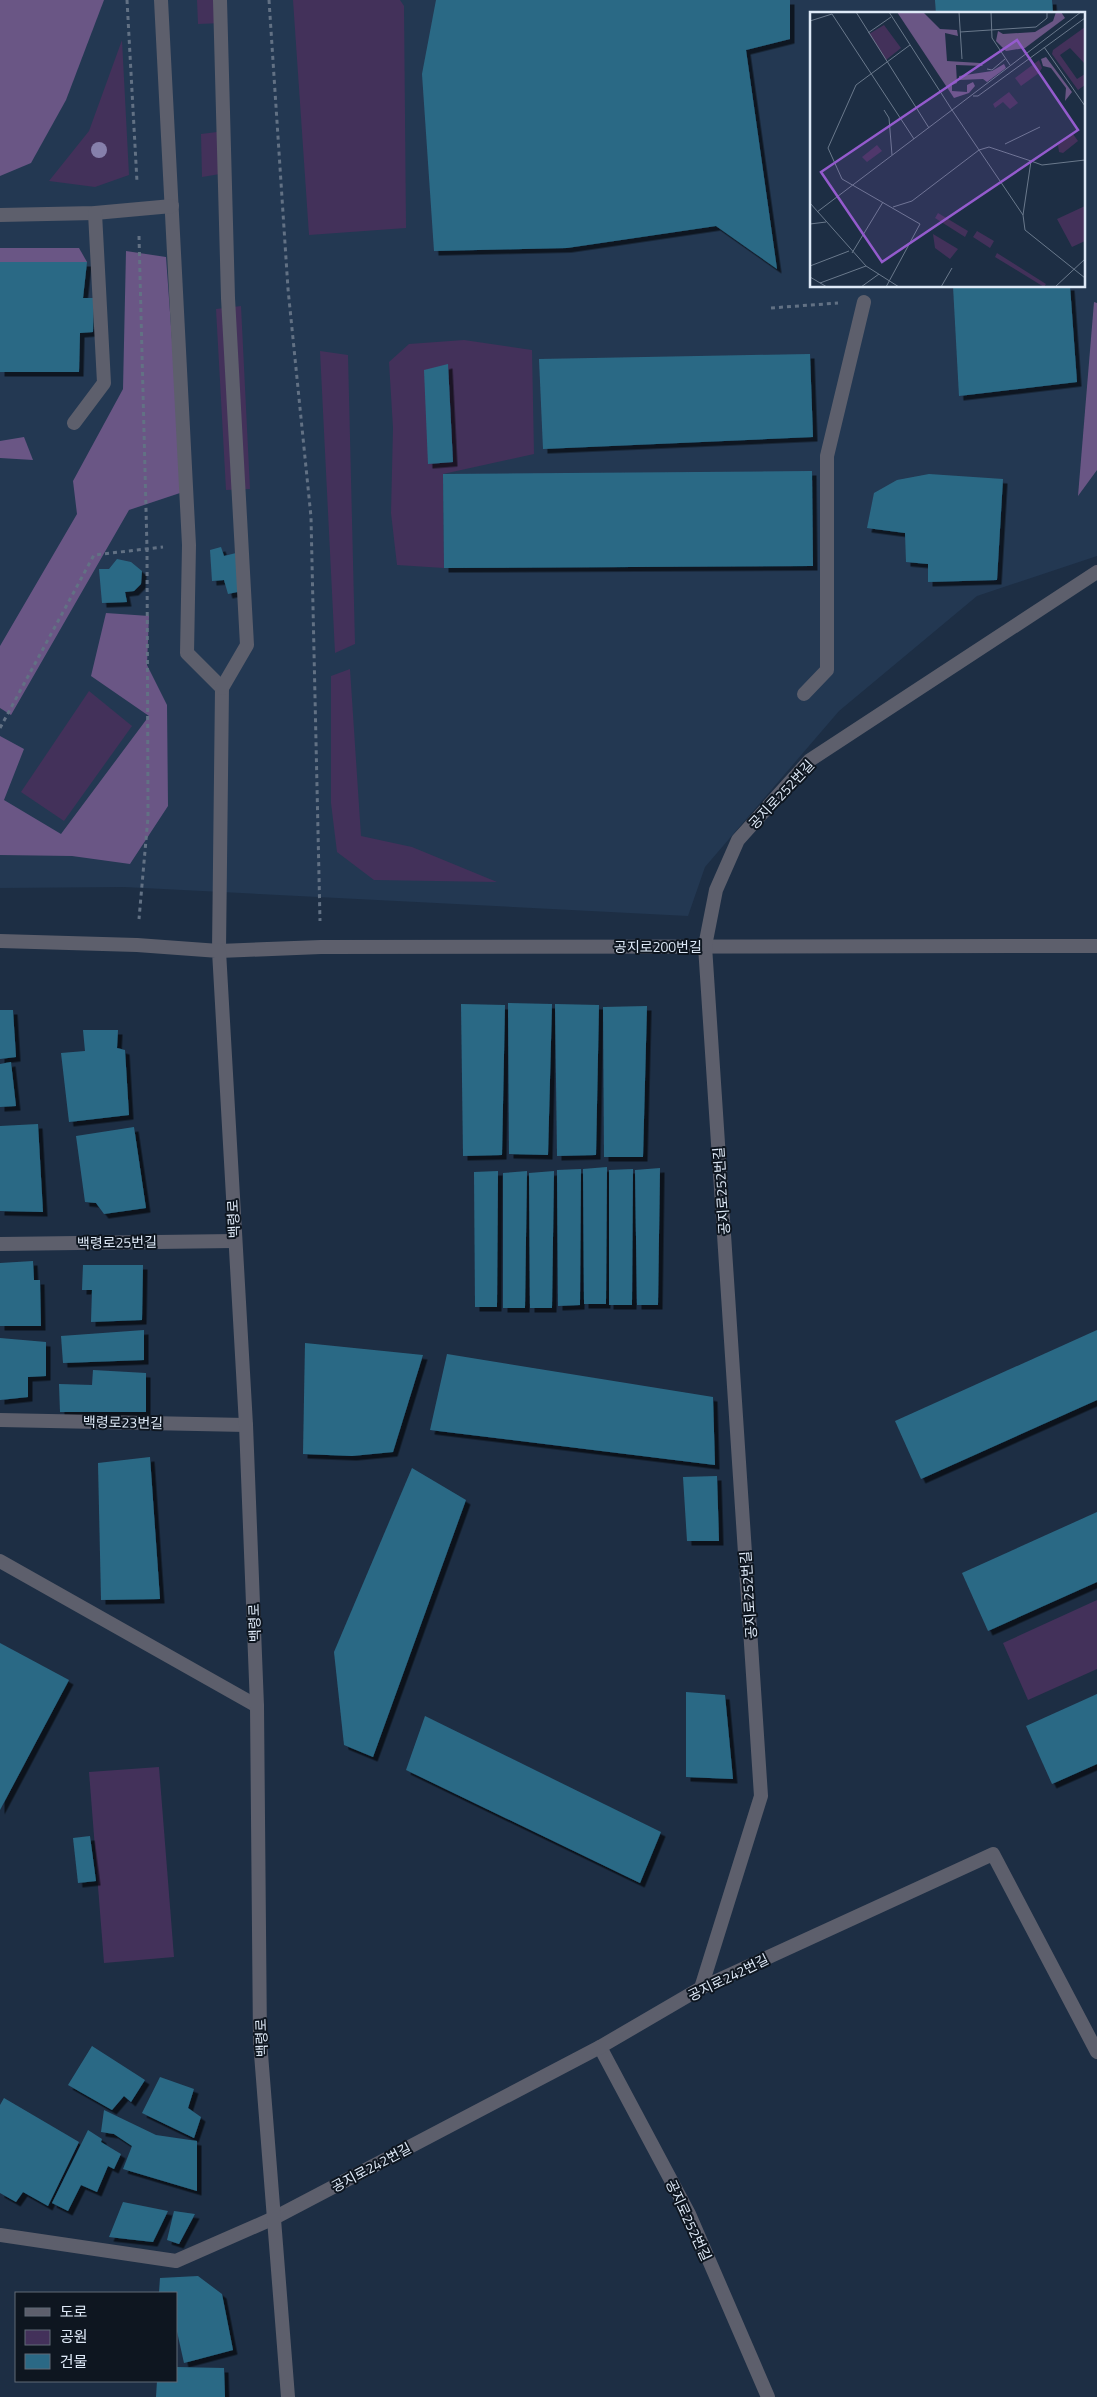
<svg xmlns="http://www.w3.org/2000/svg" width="1097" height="2397" font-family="'Titillium Web','Noto Sans KR',sans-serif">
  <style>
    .built { fill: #233852; fill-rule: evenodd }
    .green { fill: #43315a }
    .forest { fill: #6a5685 }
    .building { fill: #2b6985; filter: url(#shadow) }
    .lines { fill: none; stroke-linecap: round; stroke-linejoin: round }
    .path { stroke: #627184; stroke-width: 3; stroke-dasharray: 4 4; stroke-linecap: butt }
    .service { stroke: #5d5f6c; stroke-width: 14 }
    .pedestrian { stroke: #5d5f6c; stroke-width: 14 }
    .minor { stroke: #5d5f6c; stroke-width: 14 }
    .tertiary { stroke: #5d5f6c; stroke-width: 14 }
    .tree { fill: #8680ab }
    .labels { text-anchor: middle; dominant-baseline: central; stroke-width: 4; stroke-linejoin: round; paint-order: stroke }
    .street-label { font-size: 14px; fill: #dee9f7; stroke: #0e1620 }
    .inset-road { fill: none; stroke: #6a798c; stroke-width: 1 }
    .view { fill: #945bcd; fill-opacity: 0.15; stroke: #945bcd; stroke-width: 2.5 }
    .inset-edge { fill: none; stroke: #dee9f7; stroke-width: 2.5 }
  </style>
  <defs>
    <filter id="shadow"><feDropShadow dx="4.5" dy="4.5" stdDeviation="0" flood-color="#0009"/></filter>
  </defs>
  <rect width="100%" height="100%" fill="#1d2e44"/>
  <path class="built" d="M0,0H1097V556L977,596L839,711L705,867L688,916L124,887L0,888ZM811,14H1083V286H811Z"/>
  <g class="green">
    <path d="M197,0H223L224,23L198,24Z"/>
    <path d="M293,0H400L404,6L406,228L309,235Z"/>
    <path d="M122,40L129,175L95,187L49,181L89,131Z"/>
    <path d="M225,131L226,173L202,177L201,134Z"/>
    <path d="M241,306L250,489L226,490L216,309Z"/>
    <path d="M464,340L532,350L534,454L443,474L444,568L397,565L391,513L393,428L389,362L409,344Z"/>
    <path d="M320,351L348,355L355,644L335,653Z"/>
    <path d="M350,669L361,836L412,847L497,882L374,880L337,852L331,803V676Z"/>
    <path d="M89,691L132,726L64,821L21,792Z"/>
    <path d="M1097,1600V1669L1028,1700L1003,1643Z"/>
    <path d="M159,1767L174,1957L104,1963L89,1772Z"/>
  </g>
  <g class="forest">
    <path d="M0,0H104L66,100L31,163L0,176Z"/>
    <path d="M0,248H79L87,262H0Z"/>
    <path d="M126,251L166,257L183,492L129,510L11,715L0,708V646L77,514L73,481L123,389Z"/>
    <path d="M1094,302L1097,303V470L1078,496Z"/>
    <path d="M24,437L33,460L0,458V441Z"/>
    <path d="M106,613L149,616L147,665L167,705L168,806L130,864L72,856L0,855V736L24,749L4,800L61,834L149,716L91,676Z"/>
  </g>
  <g class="building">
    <path d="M436,0H790V39L746,50L777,269L716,226L567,248L434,251L422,74Z"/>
    <path d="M935,0H1052L1053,14H936Z"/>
    <path d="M0,262H87L83,298H94L93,332L80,333L79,372H0Z"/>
    <path d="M953,286H1070L1077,382L959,396Z"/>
    <path d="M810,354L813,437L543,449L539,359Z"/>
    <path d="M448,364L453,462L428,464L424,370Z"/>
    <path d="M812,471L813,566L444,568L443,474Z"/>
    <path d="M929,474L1003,479L997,580L928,582V564L906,562L905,533L867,528L874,493L897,480Z"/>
    <path d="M221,547L224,556L236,553L242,591L228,594L224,580L212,581L210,550Z"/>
    <path d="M117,559L131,562L142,571L141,584L134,591L125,592L127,602L102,603L99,569H109Z"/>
    <path d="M508,1003L552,1004L548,1155L509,1154Z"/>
    <path d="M461,1004L505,1005L502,1155L463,1156Z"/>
    <path d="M555,1004L599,1005L596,1155L557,1156Z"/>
    <path d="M647,1006L643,1157H604L603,1007Z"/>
    <path d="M0,1010H13L16,1057L0,1059Z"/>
    <path d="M83,1030H118L117,1048L125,1050L129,1115L69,1122L61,1053L85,1051Z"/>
    <path d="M11,1062L16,1106L0,1107V1064Z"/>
    <path d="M38,1124L43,1212L0,1211V1126Z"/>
    <path d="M134,1127L146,1208L104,1214L96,1203L85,1202L76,1136Z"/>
    <path d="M607,1167L606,1304H584L583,1169Z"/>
    <path d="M660,1168L658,1305H637L635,1170Z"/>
    <path d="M581,1169L580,1305L558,1306L557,1170Z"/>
    <path d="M633,1169L632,1305H609V1170Z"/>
    <path d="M498,1171L497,1307H475L474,1172Z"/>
    <path d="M527,1171L525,1308H503V1173Z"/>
    <path d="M554,1171L552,1308H530L529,1173Z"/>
    <path d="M33,1261L34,1280H40L41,1326H0V1263Z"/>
    <path d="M83,1265H143L142,1320L91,1322L92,1290H82Z"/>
    <path d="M144,1330V1360L63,1363L61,1336Z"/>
    <path d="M1097,1330V1400L921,1479L895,1421Z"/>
    <path d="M0,1338L46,1342V1376L28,1377V1397L0,1400Z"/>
    <path d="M305,1343L423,1355L393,1452L352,1456L303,1454Z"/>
    <path d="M447,1354L713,1397L715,1465L430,1430Z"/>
    <path d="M93,1370L146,1373V1412H60L59,1384L92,1385Z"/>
    <path d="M150,1457L160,1599L101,1600L98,1463Z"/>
    <path d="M412,1468L466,1500L373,1757L344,1745L334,1652Z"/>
    <path d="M717,1476L719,1541H687L683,1477Z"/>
    <path d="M1097,1512V1582L988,1631L962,1573Z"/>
    <path d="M0,1643L69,1680L0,1810Z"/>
    <path d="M686,1692L725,1695L733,1779L686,1777Z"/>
    <path d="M1097,1694V1764L1052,1784L1026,1726Z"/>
    <path d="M425,1716L661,1832L640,1883L406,1770Z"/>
    <path d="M90,1836L96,1881L78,1883L73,1838Z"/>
    <path d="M92,2046L145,2080L131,2102L124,2096L112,2110L68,2085Z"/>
    <path d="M160,2077L194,2089L188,2108L201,2117L194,2138L142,2113Z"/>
    <path d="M4,2098L79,2142L48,2206L23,2192L16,2202L0,2193V2105Z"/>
    <path d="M104,2110L156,2135L197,2141V2191L123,2169L132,2146L114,2134L101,2132Z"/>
    <path d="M88,2130L102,2139L101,2142L121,2154L114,2169L108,2166L97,2192L81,2185L68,2211L52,2203Z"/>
    <path d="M123,2202L168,2211L153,2242L109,2237Z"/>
    <path d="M174,2211L195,2214L179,2244L167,2240Z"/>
    <path d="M198,2276L222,2294L233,2350L184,2363L176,2327V2293H159L160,2278Z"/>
    <path d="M176,2367L224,2368L225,2397H156L157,2381H176Z"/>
  </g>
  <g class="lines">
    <g class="path">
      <path d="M127,0L137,182"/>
      <path d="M269,0L288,289L311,517L320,921"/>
      <path d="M139,236L147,548L148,817L139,919"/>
      <path d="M771,308L838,303"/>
      <path d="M0,728L94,555L163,547"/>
    </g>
    <g class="service">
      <path d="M161,0L189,545L187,653L222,688L219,951"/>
      <path d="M220,0L228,298L247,645L222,688"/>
      <path d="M0,215L95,213L172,206"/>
      <path d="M74,423L104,383L95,213"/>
    </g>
    <path class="pedestrian" d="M804,694L827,670V456L864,302"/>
    <g class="minor">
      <path d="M219,951L321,947L1097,946"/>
      <path d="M0,1244L234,1241"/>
      <path d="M0,1420L246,1425"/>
      <path d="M0,1561L257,1706"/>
      <path d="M701,1988L761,1796L705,946L716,890L738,840L810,760L1097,572"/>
      <path d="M600,2047L689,2214L768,2397"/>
      <path d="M0,2235L176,2261L274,2218L600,2047L701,1988L993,1854L1097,2052"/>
    </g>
    <path class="tertiary" d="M0,941L137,945L219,951L246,1425L257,1706L260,2041L288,2397"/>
  </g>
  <circle class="tree" cx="99" cy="150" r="8"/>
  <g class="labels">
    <g class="street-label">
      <text transform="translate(781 794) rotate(-47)">공지로252번길</text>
      <text x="658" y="946">공지로200번길</text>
      <text transform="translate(721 1191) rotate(-94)">공지로252번길</text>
      <text transform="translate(233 1219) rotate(-93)">백령로</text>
      <text transform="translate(117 1242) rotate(-1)">백령로25번길</text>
      <text transform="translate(123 1422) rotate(1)">백령로23번길</text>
      <text transform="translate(748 1595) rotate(-94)">공지로252번길</text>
      <text transform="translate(254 1623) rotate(-92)">백령로</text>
      <text transform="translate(728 1977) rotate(-26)">공지로242번길</text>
      <text transform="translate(261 2038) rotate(-92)">백령로</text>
      <text transform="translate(371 2167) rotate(-28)">공지로242번길</text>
      <text transform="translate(689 2220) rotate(65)">공지로252번길</text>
    </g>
  </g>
  <g transform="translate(810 12)">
    <rect width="275" height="275" fill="#1d2e44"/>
    <path d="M74,13L91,36L76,48L59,22ZM275,15V52L260,36L250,43L267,67L275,62V73L268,78L242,42L243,38ZM229,48L232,56L229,61L211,74L205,66ZM199,80L208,91L200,97L193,90L185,96L183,92ZM263,122L268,129L253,141L249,140L248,133ZM67,133L72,139L57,150L52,145ZM275,194V229L262,235L247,207ZM128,201L158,219L155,225L125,206ZM167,219L184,229L180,236L163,225ZM123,222L148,237L140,247L125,236ZM187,241L236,272L234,275L185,245Z" fill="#43315a"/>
    <path d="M87,0H113L130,17L147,18L148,24L135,21L137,49L170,51L173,54L146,53L147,71L142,73V79L157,80V73L163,70L165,74L159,81L144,86ZM246,0H251L255,6L215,36L196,39L186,29L188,19L193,22L225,20L243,9ZM236,45L262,80L255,89L256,76L241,56L233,54L231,47ZM194,52L196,56L177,70L173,67L149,68V64L182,59Z" fill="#6a5685"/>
    <path class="inset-road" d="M46,0L119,116M149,0L152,47M181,0L182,26L200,53M271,0L142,98L213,203L215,218L275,266M0,9L22,2L104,127M150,20L226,15L237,6V0M58,21L81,5M234,35L275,94M177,57L182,58L195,47M163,84H168L275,6M74,98L79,106L82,143M195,132L230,115M221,149L232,153L275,148M0,191L56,254L89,275M83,195L102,189L169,138L179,135L221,149L213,203M7,200L142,98L79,0M0,212L16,210M42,241L73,190M0,254L39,239M0,265L17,275M10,271L56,254M51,275L69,262M76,275L110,212L32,167L18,136L46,73L100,33M131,275L142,256M245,275L275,247"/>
    <path class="view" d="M207,28L268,118L72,250L11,160Z"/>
    <rect width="275" height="275" class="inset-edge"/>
  </g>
  <rect x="15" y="2292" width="162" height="90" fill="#0e1620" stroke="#616a76"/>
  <rect x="25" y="2308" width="25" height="8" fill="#5d5f6c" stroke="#616a76"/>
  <text x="60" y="2317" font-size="15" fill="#dee9f7">도로</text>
  <rect x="25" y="2330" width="25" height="15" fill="#43315a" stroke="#616a76"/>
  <text x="60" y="2342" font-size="15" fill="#dee9f7">공원</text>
  <rect x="25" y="2354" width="25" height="15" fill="#2b6985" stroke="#616a76"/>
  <text x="60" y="2367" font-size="15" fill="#dee9f7">건물</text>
</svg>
